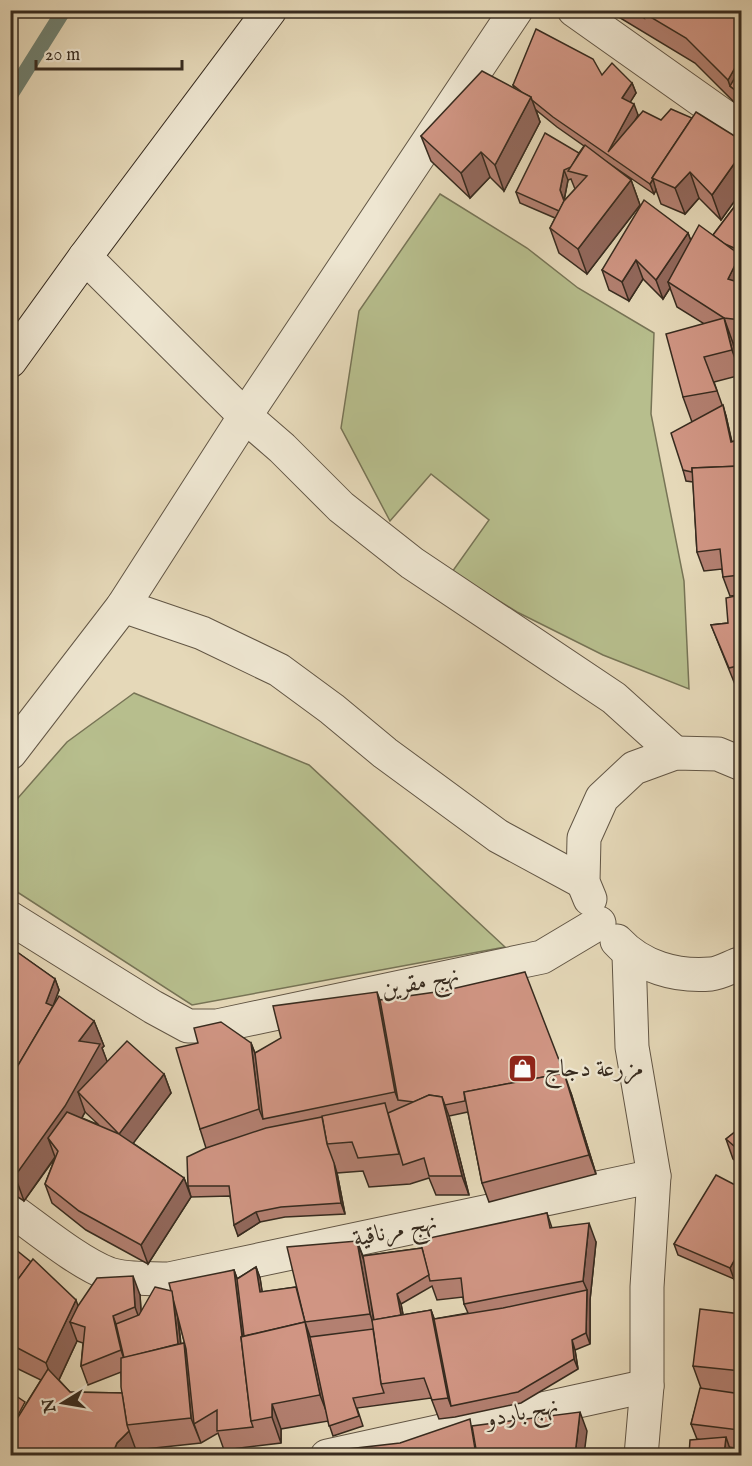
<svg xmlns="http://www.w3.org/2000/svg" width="752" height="1466" font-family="'IM FELL English',Amiri,serif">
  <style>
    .green { fill: #b7be8d; stroke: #777456; stroke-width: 1.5 }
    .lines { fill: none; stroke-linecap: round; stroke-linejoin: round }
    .stream { stroke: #708172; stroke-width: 15 }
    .street-casing { stroke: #625645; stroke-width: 35 }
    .secondary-casing { stroke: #372b1f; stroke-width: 35 }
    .street { stroke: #eee6d1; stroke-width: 33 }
    .secondary { stroke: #eee6d1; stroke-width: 33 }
    .wall { fill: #b38071; stroke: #372b1f; stroke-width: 1.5; fill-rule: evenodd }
    .shaded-wall { fill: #92685c; stroke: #372b1f; stroke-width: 1.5 }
    .building { fill: #d09583; stroke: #372b1f; stroke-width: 1.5 }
    .labels { text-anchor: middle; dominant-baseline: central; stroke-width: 4.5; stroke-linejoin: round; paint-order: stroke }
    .street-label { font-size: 24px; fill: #372b1f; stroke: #eee6d1 }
    .poi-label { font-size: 24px; fill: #372b1f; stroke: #eee6d1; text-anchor: start }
  </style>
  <rect width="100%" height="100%" fill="#e5d8b8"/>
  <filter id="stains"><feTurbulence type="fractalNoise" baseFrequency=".00333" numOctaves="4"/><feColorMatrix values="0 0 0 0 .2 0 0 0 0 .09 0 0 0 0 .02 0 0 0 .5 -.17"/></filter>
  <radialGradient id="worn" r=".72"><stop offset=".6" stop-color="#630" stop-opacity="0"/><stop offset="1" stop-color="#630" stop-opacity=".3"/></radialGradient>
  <g class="green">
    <path d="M440,194L527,248L578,288L654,333L651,414L684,581L689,689L603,655L517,612L452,572L489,520L431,474L390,521L341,428L359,311Z"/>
    <path d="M134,693L309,765L505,947L192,1005L11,888V806L67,742Z"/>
  </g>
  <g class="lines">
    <path class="stream" d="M10,96L64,10"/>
    <defs>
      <g id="street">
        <path d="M574,10L742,129"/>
        <path d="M85,257L245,416L282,448L341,507L412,563L614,698L675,753"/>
        <path d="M123,606L202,633L279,670L332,709L385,753L498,836L583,882"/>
        <path d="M10,753L123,606L245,416L516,10"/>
        <path d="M590,899L583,882L584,838L602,798L634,768L675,753L718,754L742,764"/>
        <path d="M10,918L153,1007L188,1026H217L542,957L599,923"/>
        <path d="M617,941C641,967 676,977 711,974C721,973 732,966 742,963"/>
        <path d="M629,955L632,1047L654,1176L647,1287V1386L641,1456"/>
        <path d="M10,1209C37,1228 79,1263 109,1274C127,1280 150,1278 169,1279L654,1176"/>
        <path d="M327,1456L647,1386"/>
      </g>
      <path id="secondary" d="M10,361L85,257L270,10"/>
    </defs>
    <use href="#street" class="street-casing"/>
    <use href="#secondary" class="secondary-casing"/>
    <use href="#street" class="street"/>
    <use href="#secondary" class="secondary"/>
  </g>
  <g class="wall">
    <path d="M607,10H740L741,11V109L695,63Z"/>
    <path d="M602,75L632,83L636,93L630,102L638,115L635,121L661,120L741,140V192L721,220L699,198L685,214L661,204L656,190L654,194L607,162L631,180L640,205L587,274L559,253L550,228L555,218L520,203L516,192L579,153L584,146L557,127L536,110L540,122L504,191L490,177L470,198L431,161L421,136L514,88L513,85ZM571,179L575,189L564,201L568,180Z"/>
    <path d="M741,198V344L733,343L741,375L714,382L726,416L732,442L741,439V595L730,596L723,577L722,569L704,571L697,552L693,482L686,481L683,470L692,422L683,397L703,323L677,307L670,288L663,299L643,279L629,301L609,290L602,270L688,233L691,241L713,235Z"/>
    <path d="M741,599V686L736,687L711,625L728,623Z"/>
    <path d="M10,947L55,979L59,990L53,1006L94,1021L104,1046L102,1048L107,1062L164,1074L171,1093L133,1143L184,1178L191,1197L148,1264L86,1230L52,1203L45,1184L55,1158L24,1201L10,1192ZM85,1112L99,1125L82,1118Z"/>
    <path d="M380,1001L571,1093L596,1174L489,1202L482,1183L468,1112L449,1116L469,1195H436L429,1178L410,1184L369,1187L363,1171L337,1173L345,1214L285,1217L260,1222L238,1236L230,1196L191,1197L188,1186L206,1148L200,1129L251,1043L255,1053Z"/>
    <path d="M741,1127V1165L733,1159L726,1139Z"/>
    <path d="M741,1188L734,1279L678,1255L674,1244Z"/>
    <path d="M547,1213L552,1228L596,1242L590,1300V1344L575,1350L578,1369L521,1403L455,1417L439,1419L431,1398L357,1408L363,1426L333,1436L328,1421L281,1429V1443L224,1450L218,1433L201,1443L136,1450L131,1455H10L26,1404L41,1380L10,1365V1245L78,1306L140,1295L141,1311L172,1291L234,1270L237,1279L256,1267L260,1278L262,1292L296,1287L357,1241L363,1256L422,1248ZM432,1286L437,1300L463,1297L464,1304L468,1313L434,1319L431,1310L403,1315L401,1304ZM178,1315L186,1349L184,1343L181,1344ZM77,1341L83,1343L81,1366L88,1385L121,1372L122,1393L70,1392L59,1380Z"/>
    <path d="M741,1314V1449L729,1447L697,1439L691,1424L701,1388L693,1366Z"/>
  </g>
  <g class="shaded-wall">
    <path d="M741,57V95L730,86L728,80Z"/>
    <path d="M632,83L636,93L626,109L622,98Z"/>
    <path d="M531,97L540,122L504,191L495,165Z"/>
    <path d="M634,104L638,115L614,159L608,152Z"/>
    <path d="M481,152L490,177L470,198L461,173Z"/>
    <path d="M741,154V192L721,220L712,195Z"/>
    <path d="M564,170L568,180L564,200L560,190Z"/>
    <path d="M690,172L699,198L685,214L675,188Z"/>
    <path d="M653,179L656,190L654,194L650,184Z"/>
    <path d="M631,180L640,205L587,274L578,249Z"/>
    <path d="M688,233L695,252L668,282L670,288L663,299L656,280Z"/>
    <path d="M740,255L741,258V297L728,279Z"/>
    <path d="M636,260L643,279L629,301L622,282Z"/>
    <path d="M724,318L733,343L741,375L732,350Z"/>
    <path d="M723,405L726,416L734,453L731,442Z"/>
    <path d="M55,979L59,990L50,1014L46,1003Z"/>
    <path d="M377,992L384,1011L398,1100L395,1092Z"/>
    <path d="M94,1021L104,1046L102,1048L110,1069L78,1092L85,1112L74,1132L58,1151L48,1138L55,1157L24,1201L15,1176L79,1041Z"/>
    <path d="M251,1043L262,1072L263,1119L259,1109Z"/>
    <path d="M564,1073L571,1093L596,1174L589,1155Z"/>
    <path d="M164,1074L171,1093L126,1153L119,1134Z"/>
    <path d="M442,1097L449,1116L469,1195L462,1176Z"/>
    <path d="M334,1163L337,1173L345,1214L341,1203Z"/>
    <path d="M184,1178L191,1197L148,1264L141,1245Z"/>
    <path d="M256,1212L260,1222L238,1236L234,1225Z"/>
    <path d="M589,1223L596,1242L590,1300V1344L586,1333L587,1290L583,1281Z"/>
    <path d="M357,1241L366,1266L375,1329L370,1314Z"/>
    <path d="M741,1248V1265L734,1279L730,1268Z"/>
    <path d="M256,1267L260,1278L264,1303L260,1292Z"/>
    <path d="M234,1270L241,1289L253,1421Z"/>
    <path d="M133,1276L140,1295L142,1326L135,1307Z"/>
    <path d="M173,1292L176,1302L182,1357L178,1347Z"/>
    <path d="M397,1294L401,1304L407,1335L403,1324Z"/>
    <path d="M76,1300L85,1325L70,1322L77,1341L55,1388L46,1363Z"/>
    <path d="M431,1310L438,1329L451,1406L448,1398Z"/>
    <path d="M113,1316L120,1335L124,1359L121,1350Z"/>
    <path d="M305,1322L314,1348L330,1421L320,1395Z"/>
    <path d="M572,1340L575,1350L578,1369L574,1359Z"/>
    <path d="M184,1343L193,1368L194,1424L201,1443L191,1418Z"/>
    <path d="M272,1404L281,1429V1443L272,1417Z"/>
    <path d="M741,1408V1436L739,1430Z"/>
    <path d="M580,1412L587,1431L584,1455H575Z"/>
    <path d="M129,1431L136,1450L131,1455H112L117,1443Z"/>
    <path d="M726,1437L732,1455H724Z"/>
  </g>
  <g class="building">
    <path d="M632,10H643L642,12L644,18Z"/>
    <path d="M643,10H740L741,11V57L728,80L686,38L642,12Z"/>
    <path d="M536,29L593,59L602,75L612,63L632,83L622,98L634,104L608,152L643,111L661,120L671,109L692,118L652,178L653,179L650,184L553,117L532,100L531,97L523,93L513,85Z"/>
    <path d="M741,67V95L730,86Z"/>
    <path d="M482,71L531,97L495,165L481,152L461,173L421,136Z"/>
    <path d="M696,112L741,140V154L712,195L690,172L675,188L652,178Z"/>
    <path d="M545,133L579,153L571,167L564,170L560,190L564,201L559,211L516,192Z"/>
    <path d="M585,145L631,180L578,249L550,228L564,201L587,176L568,171Z"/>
    <path d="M741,198V251L725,244L713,235Z"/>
    <path d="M644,200L688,233L656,280L636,260L622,282L602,270Z"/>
    <path d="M699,225L740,255L728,279L741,283V320L724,318L668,282Z"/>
    <path d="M724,318L732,350L704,357L717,391L683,397L666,334Z"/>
    <path d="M723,405L731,442L741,439V466L692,468V472L683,470L671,433Z"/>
    <path d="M741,466V564L740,575L723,577L720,549L697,552L692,468Z"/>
    <path d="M740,595L741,603V665L729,668L711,625L728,623L726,598Z"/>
    <path d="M10,947L55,979L46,1003L53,1006L13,1074L10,1072Z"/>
    <path d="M525,972L564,1073L464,1092L465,1101L445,1105L442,1097L429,1095L414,1102L398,1100L380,1000L443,991Z"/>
    <path d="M377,992L395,1092L263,1119L255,1053L281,1038L273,1006Z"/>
    <path d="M59,996L94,1021L79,1041L100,1044L65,1106L15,1176L10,1173V1072L13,1074Z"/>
    <path d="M221,1022L251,1043L259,1109L200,1129L176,1048L198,1043L194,1028Z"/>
    <path d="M127,1041L164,1074L119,1134L184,1178L141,1245L79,1211L45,1184L58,1151L48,1138L67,1112L119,1134L78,1092Z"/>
    <path d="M564,1073L589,1155L482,1183L464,1092Z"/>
    <path d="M429,1095L442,1097L462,1176H429L424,1158L403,1165L388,1113Z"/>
    <path d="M385,1103L399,1154L358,1158L352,1142L327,1144L322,1116Z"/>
    <path d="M322,1117L327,1144L334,1163L341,1203L281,1207L256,1212L234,1225L229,1186H188L187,1157L206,1148L266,1128Z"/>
    <path d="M741,1127V1152L726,1139Z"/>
    <path d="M716,1175L741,1188V1248L730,1268L674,1244Z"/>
    <path d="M547,1213L550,1228L589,1223L583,1281L464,1304L461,1278L430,1281L420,1240Z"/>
    <path d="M357,1241L370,1314L305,1322L287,1247Z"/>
    <path d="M10,1245L31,1262L10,1290Z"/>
    <path d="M422,1248L429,1275L397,1294L401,1315L374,1320L363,1256Z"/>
    <path d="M33,1259L76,1300L46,1363L10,1344V1290Z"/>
    <path d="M256,1267L260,1292L296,1287L305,1322L244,1336L237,1279Z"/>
    <path d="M234,1270L242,1336L241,1337L251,1421L253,1427L217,1431V1410L194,1424L186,1349L169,1283Z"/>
    <path d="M133,1276L135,1307L113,1316L121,1350L81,1366L85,1327L70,1322L78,1306L97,1278Z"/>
    <path d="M155,1287L172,1291L173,1298L178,1344L124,1358L116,1324L139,1315Z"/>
    <path d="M587,1290L586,1333L572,1340L574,1359L518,1392L451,1406L434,1319L503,1308Z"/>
    <path d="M700,1309L741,1314V1371L693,1366Z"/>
    <path d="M431,1310L448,1398L432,1400L424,1378L381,1384L372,1320Z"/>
    <path d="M305,1322L320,1395L272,1404V1417L251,1421L241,1337Z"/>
    <path d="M373,1329L381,1384L384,1393L353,1398L359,1416L329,1426L310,1337Z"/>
    <path d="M184,1343L191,1418L127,1425L121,1387V1358Z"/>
    <path d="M48,1369L70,1392L122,1393L127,1425L129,1431L117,1443L112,1455H10V1430Z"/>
    <path d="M700,1388L741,1394V1408L739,1430L691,1424Z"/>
    <path d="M10,1392L25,1402L10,1430Z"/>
    <path d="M580,1412L575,1455H477L472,1426Z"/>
    <path d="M470,1419L476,1455H350L348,1449L400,1443Z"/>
    <path d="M726,1437L724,1455H689L690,1440Z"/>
  </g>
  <defs>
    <symbol id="shop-square" viewBox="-11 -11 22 22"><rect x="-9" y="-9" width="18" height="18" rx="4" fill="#8f2418" stroke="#eee6d1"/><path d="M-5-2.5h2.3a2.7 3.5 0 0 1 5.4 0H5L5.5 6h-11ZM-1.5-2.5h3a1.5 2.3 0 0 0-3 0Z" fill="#fff"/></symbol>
  </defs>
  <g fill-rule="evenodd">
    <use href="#shop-square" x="506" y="1052" width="33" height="33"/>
  </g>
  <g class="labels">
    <g class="street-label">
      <text transform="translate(420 983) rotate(-12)">نهج مقرين</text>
      <text transform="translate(395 1231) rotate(-12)">نهج مرناقية</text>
      <text transform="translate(522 1413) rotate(-12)">نهج باردو</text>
    </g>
    <g class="poi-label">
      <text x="544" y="1069">مزرعة دجاج</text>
    </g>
  </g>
  <rect width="752" height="1466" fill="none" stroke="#e5d8b8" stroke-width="36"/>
  <rect x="12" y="12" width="728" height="1442" fill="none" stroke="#372b1f" stroke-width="3"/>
  <rect x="18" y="18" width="716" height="1430" fill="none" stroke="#372b1f" stroke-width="1.5"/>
  <g transform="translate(63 1403) rotate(259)" stroke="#eee6d1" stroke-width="4.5" paint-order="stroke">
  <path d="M0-4.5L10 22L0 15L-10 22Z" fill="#372b1f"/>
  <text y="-9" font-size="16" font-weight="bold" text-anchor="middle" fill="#372b1f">N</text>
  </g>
  <path d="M36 60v9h146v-9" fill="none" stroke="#372b1f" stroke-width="3"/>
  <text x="45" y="60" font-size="18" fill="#372b1f" stroke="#eee6d1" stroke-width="4.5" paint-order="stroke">20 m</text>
  <rect width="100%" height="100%" filter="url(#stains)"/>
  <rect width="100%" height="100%" fill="url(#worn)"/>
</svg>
